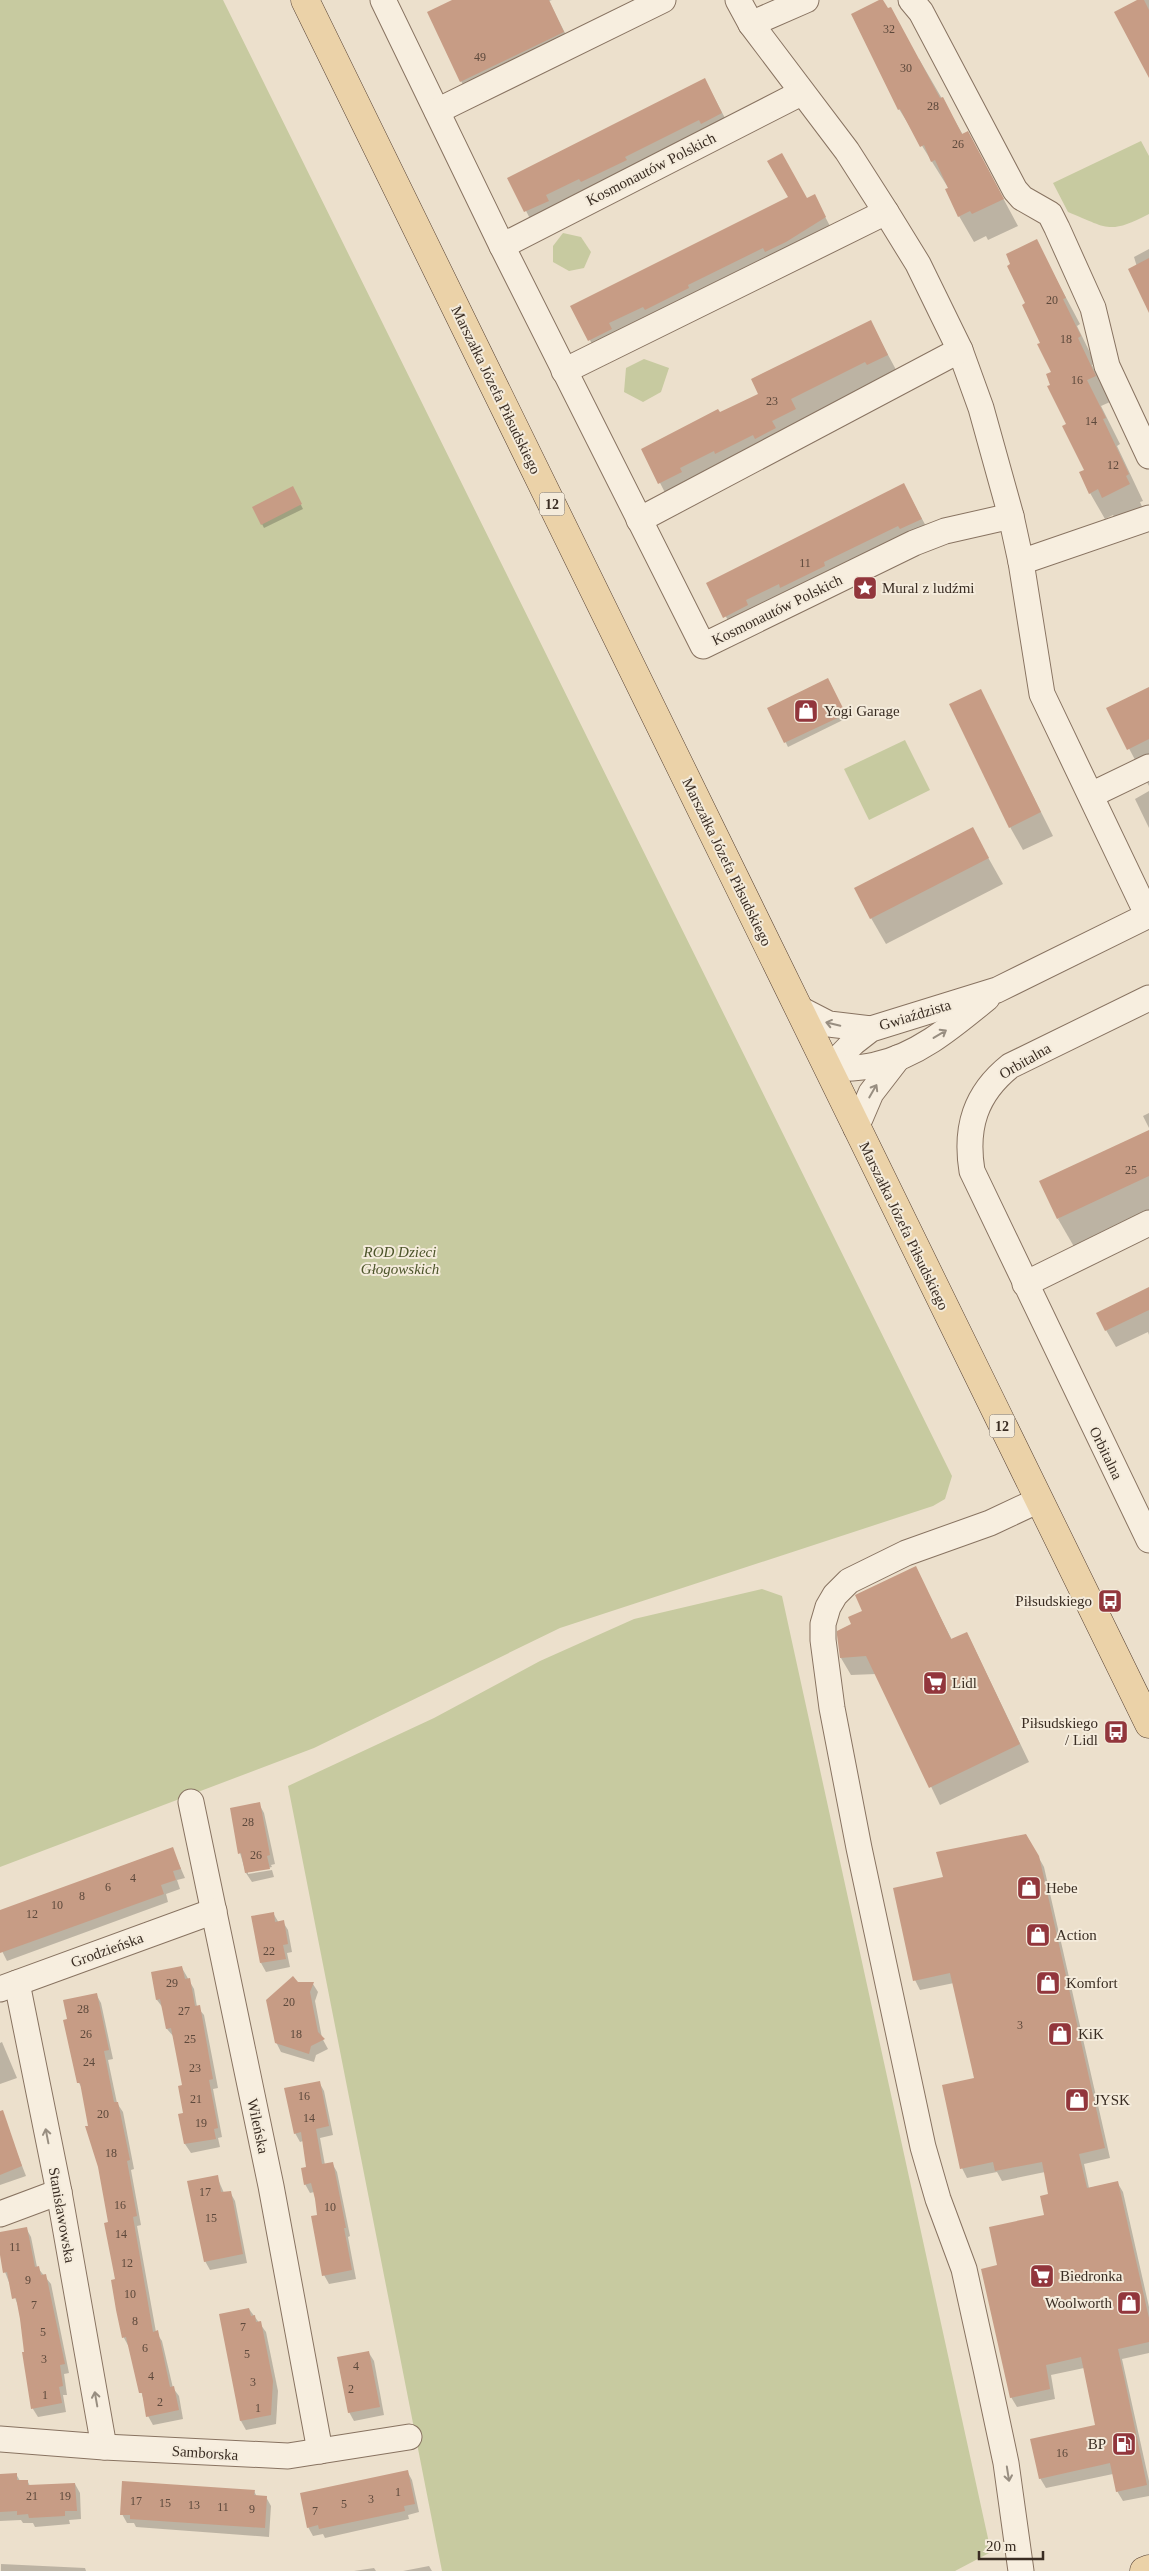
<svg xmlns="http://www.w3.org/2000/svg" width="1149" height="2571" font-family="'Times New Roman',serif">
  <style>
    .green { fill: #c7caa0 }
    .shadow { fill: #0003 }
    .building { fill: #c79c85 }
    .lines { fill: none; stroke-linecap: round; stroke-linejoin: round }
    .minor-casing { stroke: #887361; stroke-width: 27 }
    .major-casing { stroke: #574234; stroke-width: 29 }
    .minor { stroke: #f7eedf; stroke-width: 25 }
    .major { stroke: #ebd2a8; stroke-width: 28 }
    .oneway { stroke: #988e81 }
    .labels { text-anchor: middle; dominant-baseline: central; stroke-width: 4; stroke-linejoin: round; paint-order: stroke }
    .number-label { font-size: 12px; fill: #5d493c }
    .shield { fill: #f4ebdb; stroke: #72665a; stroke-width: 1 }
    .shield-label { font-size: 14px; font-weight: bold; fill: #3a2d23 }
    .street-label { font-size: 15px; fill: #3a2d23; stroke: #f4ebdb }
    .poi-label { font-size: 15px; fill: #3a2d23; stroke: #f4ebdb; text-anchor: start }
    .park-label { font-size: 15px; font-style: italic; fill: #4d552b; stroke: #f4ebdb }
  </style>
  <rect width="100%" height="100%" fill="#ece0cc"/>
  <g class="green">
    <path d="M0,0H223L952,1476L945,1499L933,1506L560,1628L314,1748L0,1867Z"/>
    <path d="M1141,141L1149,156V214C1108,235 1108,228 1068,212L1053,183Z"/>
    <path d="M563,233L581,237L591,252L584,268L569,271L553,262V246Z"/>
    <path d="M644,359L669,368L661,392L643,402L624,392L626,368Z"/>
    <path d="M905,740L930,790L869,820L844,769Z"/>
    <path d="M762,1589L782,1596L991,2552L955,2571H442L288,1786L434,1718L540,1661L634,1619Z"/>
  </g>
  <g class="shadow">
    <path d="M455,0H552L549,1L573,49L471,99L461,81Z"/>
    <path d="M1140,0H1149V76Z"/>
    <path d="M919,59L963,135L982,159L1018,226L988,240L986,236L974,242L959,216L949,189L899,109Z"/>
    <path d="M705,80L736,139L540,238L509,178Z"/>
    <path d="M814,196L838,241L602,363L572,306Z"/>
    <path d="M1036,241L1080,324L1077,326L1095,363L1092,365L1110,402L1101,406L1120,444L1117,446L1143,501L1140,502L1144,511L1118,524L1113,515L1105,519L1090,493L1085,470L1052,385V373L1027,304Z"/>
    <path d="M1149,249V307L1134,257Z"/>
    <path d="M870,321L902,381L786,447L789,455L674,510L643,450L760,394Z"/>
    <path d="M904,485L936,545L760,628L762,632L740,643L708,583Z"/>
    <path d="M292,487L303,509L264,528L262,524Z"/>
    <path d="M830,683L847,718L788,747L769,708Z"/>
    <path d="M1149,688V786L1108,709Z"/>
    <path d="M980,690L1053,836L1023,850L1010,827Z"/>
    <path d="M1149,791V828L1135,799Z"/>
    <path d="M972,829L1003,884L886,944L871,918Z"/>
    <path d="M1149,1113V1128L1143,1116Z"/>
    <path d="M1149,1131V1225L1080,1257L1058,1219Z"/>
    <path d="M1149,1289V1335L1148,1332L1116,1347L1106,1330Z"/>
    <path d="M915,1568L952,1640L967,1633L1029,1762L940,1805L876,1674L851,1675L841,1658L853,1625L863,1611Z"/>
    <path d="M259,1804L264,1813L275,1864L271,1865L272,1867L248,1872V1874L272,1870L274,1877L252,1882L246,1873L240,1853Z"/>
    <path d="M1026,1835L1044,1867L1110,2158L1084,2164L1089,2188L1117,2182L1123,2192L1149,2307V2353L1122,2359L1149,2481V2496L1123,2501L1117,2491L1113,2474L1046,2488L1040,2478L1096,2426L1084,2368L1051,2375L1055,2399L1017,2407L1011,2397L999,2266L1045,2216L1050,2195L1045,2172L1002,2181L997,2172L967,2178L962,2168L976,2079L954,1983L920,1990L915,1980L944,1878Z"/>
    <path d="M172,1848L185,1878L177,1880L180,1889L166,1894L168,1902L7,1961L0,1947V1911Z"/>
    <path d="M273,1913L279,1923L283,1922L288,1930L292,1952L287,1953L290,1967L266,1972L261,1963L253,1917Z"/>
    <path d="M182,1968L194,1989L197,2007L204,2015L218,2088L213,2089L222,2137L218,2138L220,2147L191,2153L185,2144L180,2115H184L183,2086L174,2037L167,2029L163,2008L157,2000L152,1973Z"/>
    <path d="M298,1983L313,1984L318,1992L315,2001L322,2038L328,2049L316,2055L314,2062L281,2052L276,2042Z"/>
    <path d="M96,1994L101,2003L113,2059L108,2060L117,2103L123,2112L134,2169L131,2170L141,2225L137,2226L156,2332L162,2341L173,2388L179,2396L183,2419L153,2425L148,2416L129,2347L124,2338L118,2310L110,2223L83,2090L79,2083Z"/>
    <path d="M2,2042L17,2078L0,2084V2043Z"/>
    <path d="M319,2082L324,2091L333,2135L320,2138L325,2165L332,2163L337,2172L350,2236L348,2237L356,2279L329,2284L324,2275L319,2216L314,2192L310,2193L305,2184L308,2168L303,2141L300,2142L295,2133Z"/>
    <path d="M12,2140L26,2176L0,2185V2144Z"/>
    <path d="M217,2177L224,2193L230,2192L235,2201L247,2263L210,2270L205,2261Z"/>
    <path d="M26,2228L31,2237L37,2267L51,2284L69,2373L64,2374L67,2395H63L66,2412L38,2417L33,2409L19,2308L5,2272L0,2249V2233Z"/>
    <path d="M249,2309L266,2332L278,2391L276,2424L246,2430L241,2421Z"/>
    <path d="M369,2353L374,2361L384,2415L354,2421L349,2412Z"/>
    <path d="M407,2471L412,2480L419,2512L408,2515L409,2519L325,2538L323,2534L313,2536L308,2527Z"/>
    <path d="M16,2474L20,2481L28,2482L30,2486L75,2484L80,2493L81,2519L69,2520L70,2524L35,2527L33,2523H23L21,2520L0,2521V2475Z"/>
    <path d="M254,2491L257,2497H266L271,2506L269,2537L136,2527L134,2523H127L122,2514Z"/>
    <path d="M1,2564L85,2568L86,2571H1Z"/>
    <path d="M429,2566L432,2571H403Z"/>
    <path d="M374,2568L376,2571H354Z"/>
  </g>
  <g class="building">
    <path d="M452,0H549L564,32L460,82L427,12Z"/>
    <path d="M879,0H883L888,8L891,7L940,98L943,97L962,134L968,131L1004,199L972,214L970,211L958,217L945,189L948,188L935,160L931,162L924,145L920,147L900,109L898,110L851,14Z"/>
    <path d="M1137,0H1144L1149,10V78L1114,12Z"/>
    <path d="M705,78L722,113L701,124L699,120L625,157L627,160L581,182L579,179L546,195L549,201L524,212L507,178Z"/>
    <path d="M782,153L807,198L815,194L826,217L786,242L765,252L763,248L688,285L689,288L645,310L643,307L609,323L612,329L588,341L570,306L788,197L767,161Z"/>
    <path d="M1037,239L1066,298L1063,299L1081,336L1078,338L1096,376L1087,380L1106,418L1103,419L1129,474L1126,476L1130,484L1102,498L1098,489L1089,494L1079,472L1084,470L1062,426L1066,424L1047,386L1050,385L1046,374L1051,372L1037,344L1040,343L1022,305L1025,303L1007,266L1010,264L1006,254Z"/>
    <path d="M1149,258V313L1128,269Z"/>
    <path d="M871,320L888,355L867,365L865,362L791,399L796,409L772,421L776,428L755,439L753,435L715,454L714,451L680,468L682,472L658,484L641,449L718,409L720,412L758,394L751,379Z"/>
    <path d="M904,483L922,519L900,529L898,526L824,562L825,566L780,588L779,584L746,600L748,605L723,618L706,583Z"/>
    <path d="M293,486L302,504L261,525L252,507Z"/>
    <path d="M828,678L846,714L784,743L767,708Z"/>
    <path d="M1149,687V739L1127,750L1106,708Z"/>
    <path d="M981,689L1041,812L1009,828L949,704Z"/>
    <path d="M973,827L989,858L870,919L854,888Z"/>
    <path d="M1149,1130V1176L1057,1219L1039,1181Z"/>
    <path d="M1149,1287V1310L1105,1331L1096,1313Z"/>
    <path d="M916,1566L951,1639L967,1632L1020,1744L929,1788L866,1656L840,1658L837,1635V1631L851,1624L848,1617L862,1611L855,1595Z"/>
    <path d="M260,1802L270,1855L267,1856L270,1869L245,1873L241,1853L238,1854L230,1808Z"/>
    <path d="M1026,1834L1039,1856L1105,2148L1079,2154L1087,2188L1118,2181L1149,2318V2342L1118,2349L1147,2485L1116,2492L1110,2463L1039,2479L1030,2439L1095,2425L1081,2357L1046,2365L1050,2389L1010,2398L981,2269L997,2265L989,2227L1044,2215L1040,2196L1048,2194L1042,2162L995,2171L993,2162L960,2169L942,2085L974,2078L950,1973L913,1981L893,1888L943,1877L936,1852Z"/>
    <path d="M173,1847L181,1869L173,1871L176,1880L161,1885L164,1894L0,1953V1910Z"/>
    <path d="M274,1912L275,1922L284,1920L288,1944L283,1945L286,1959L260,1963L251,1916Z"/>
    <path d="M182,1966L185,1979L190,1978L195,2006L200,2005L213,2079L209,2080L218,2128L214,2129L216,2139L184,2144L178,2114L183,2113L178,2086L182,2085L171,2028L166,2029L160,1999L156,2000L151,1972Z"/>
    <path d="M293,1976L298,1982H314L310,1992L318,2032L325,2039L311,2046L309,2054L275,2043L266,2000Z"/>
    <path d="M97,1993L109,2050L104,2051L114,2102H118L130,2160L127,2161L137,2216L133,2217L153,2332L158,2330L170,2387L174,2386L179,2410L146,2417L142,2393H139L126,2337L122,2338L116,2310L111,2280L115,2279L104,2223L108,2222L98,2167L85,2126H88L80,2083H77L63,2020L67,2019L63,2000Z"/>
    <path d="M320,2081L329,2126L316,2129L322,2164L333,2162L346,2228H344L352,2270L322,2276L311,2216L317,2215L315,2199L311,2183L304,2185L301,2168L306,2167L301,2132L294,2134L284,2088Z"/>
    <path d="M3,2110L22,2166L0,2175V2111Z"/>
    <path d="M218,2175L221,2192L231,2191L243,2254L204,2262L187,2181Z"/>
    <path d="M27,2227L35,2267L39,2266L41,2275L46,2274L65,2364L60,2365L63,2386L59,2387L62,2403L31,2409L22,2352H24L20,2319L16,2298L12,2299L7,2272L3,2273L0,2255V2232Z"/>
    <path d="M249,2308L251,2316L255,2315L256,2322L261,2321L273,2381L271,2415L240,2421L219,2314Z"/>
    <path d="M369,2351L380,2407L348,2413L337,2357Z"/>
    <path d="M408,2470L415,2504L404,2506L405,2511L319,2529L318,2525L307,2528L300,2493Z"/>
    <path d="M17,2473V2480H28V2485L75,2483L77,2511H65V2516L29,2518L28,2514L17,2515V2511L0,2512V2474Z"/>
    <path d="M122,2481L255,2490L254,2495L267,2496L265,2528L130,2519V2515H120Z"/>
  </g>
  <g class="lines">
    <defs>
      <g id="minor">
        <path d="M383,0L502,246L703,646L914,543L945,531L1011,516"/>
        <path d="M738,0L751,24L847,151L886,212L918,264L960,350L981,408L1011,516L1021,562L1042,694L1148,916"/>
        <path d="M911,0L921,12L1015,190L1022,198L1050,214L1057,228L1093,308L1107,366L1149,456"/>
        <path d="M751,24L806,0"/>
        <path d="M437,111L663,0"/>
        <path d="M502,246L801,93"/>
        <path d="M564,371L886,212"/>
        <path d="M639,520L960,350"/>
        <path d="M1021,562L1149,518"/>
        <path d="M1091,795L1149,767"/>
        <path d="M1149,998L1010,1066C975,1094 965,1128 972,1171L1149,1540"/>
        <path d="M798,1008L829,1024L871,1029"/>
        <path d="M828,1069L853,1043L871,1029L997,990L1149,915"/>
        <path d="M828,1069C844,1068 860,1069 875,1065C918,1056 954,1025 987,998"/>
        <path d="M856,1128L871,1093L898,1058"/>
        <path d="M1025,1284L1149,1223"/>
        <path d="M191,1802L271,2186L320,2451"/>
        <path d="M17,1983L59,2192L104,2447"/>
        <path d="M0,1989L214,1911"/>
        <path d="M0,2214L59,2192"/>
        <path d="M0,2439L104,2447L288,2456L409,2437"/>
        <path d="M1021,2571L1006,2463L986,2369L964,2269L938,2199L923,2147L859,1848L832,1708L823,1640V1624L828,1607L835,1595L849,1581L906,1553L990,1523L1039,1500"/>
      </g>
      <g id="major">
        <path d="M305,0L1149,1724"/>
        <path d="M1144,2571L1149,2569"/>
      </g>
    </defs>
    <use href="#minor" class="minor-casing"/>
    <use href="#major" class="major-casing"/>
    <use href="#minor" class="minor"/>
    <use href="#major" class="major"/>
  </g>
  <defs><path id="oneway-shaft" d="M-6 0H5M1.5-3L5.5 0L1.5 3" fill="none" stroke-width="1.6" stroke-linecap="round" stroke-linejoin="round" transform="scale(1.25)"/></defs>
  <g class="oneway">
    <use href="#oneway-shaft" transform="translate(833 1024) rotate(-167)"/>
    <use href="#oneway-shaft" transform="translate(940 1034) rotate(-31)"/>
    <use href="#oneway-shaft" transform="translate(873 1091) rotate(-60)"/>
    <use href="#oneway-shaft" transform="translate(47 2136) rotate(-101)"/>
    <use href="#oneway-shaft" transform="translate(96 2399) rotate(-100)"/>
    <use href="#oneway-shaft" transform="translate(1008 2474) rotate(81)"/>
  </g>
  <defs>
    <symbol id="sight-square" viewBox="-11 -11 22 22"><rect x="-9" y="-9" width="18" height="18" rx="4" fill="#92363c" stroke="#f4ebdb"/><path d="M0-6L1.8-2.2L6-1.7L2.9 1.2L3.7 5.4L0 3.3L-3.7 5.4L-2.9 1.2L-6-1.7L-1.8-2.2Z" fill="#fff"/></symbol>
    <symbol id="shop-square" viewBox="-11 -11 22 22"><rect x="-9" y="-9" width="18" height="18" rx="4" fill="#92363c" stroke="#f4ebdb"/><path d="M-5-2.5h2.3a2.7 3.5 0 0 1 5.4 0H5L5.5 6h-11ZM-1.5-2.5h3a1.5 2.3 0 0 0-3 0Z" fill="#fff"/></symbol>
    <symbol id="bus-square" viewBox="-11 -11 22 22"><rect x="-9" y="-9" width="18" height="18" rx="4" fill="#92363c" stroke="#f4ebdb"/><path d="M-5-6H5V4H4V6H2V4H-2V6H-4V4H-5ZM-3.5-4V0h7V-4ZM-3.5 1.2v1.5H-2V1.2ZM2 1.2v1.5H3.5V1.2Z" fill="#fff"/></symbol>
    <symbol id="supermarket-square" viewBox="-11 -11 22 22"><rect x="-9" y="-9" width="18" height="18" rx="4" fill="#92363c" stroke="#f4ebdb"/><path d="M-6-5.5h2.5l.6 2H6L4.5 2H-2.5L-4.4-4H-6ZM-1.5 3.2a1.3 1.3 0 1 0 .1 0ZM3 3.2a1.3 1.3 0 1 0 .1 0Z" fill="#fff"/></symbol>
    <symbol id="fuel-square" viewBox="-11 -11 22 22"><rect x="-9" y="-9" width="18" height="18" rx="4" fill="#92363c" stroke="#f4ebdb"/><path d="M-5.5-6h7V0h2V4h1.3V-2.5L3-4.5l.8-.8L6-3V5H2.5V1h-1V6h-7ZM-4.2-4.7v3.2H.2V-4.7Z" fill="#fff"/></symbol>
  </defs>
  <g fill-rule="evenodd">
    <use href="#sight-square" x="851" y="574" width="28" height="28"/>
    <use href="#shop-square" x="792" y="697" width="28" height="28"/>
    <use href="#bus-square" x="1096" y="1587" width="28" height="28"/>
    <use href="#supermarket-square" x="921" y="1669" width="28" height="28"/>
    <use href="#bus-square" x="1102" y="1718" width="28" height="28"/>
    <use href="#shop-square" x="1015" y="1874" width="28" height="28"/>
    <use href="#shop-square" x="1024" y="1921" width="28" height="28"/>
    <use href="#shop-square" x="1034" y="1969" width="28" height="28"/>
    <use href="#shop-square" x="1046" y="2020" width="28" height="28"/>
    <use href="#shop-square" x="1063" y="2086" width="28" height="28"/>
    <use href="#supermarket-square" x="1028" y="2262" width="28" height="28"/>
    <use href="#shop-square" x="1115" y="2289" width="28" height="28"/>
    <use href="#fuel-square" x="1110" y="2430" width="28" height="28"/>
  </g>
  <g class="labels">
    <g class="number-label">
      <text x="889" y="29">32</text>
      <text x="480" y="57">49</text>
      <text x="906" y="68">30</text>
      <text x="933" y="106">28</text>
      <text x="958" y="144">26</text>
      <text x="1052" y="300">20</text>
      <text x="1066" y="339">18</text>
      <text x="1077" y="380">16</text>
      <text x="772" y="401">23</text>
      <text x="1091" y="421">14</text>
      <text x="1113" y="465">12</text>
      <text x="805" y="563">11</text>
      <text x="1131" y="1170">25</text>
      <text x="248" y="1822">28</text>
      <text x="256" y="1855">26</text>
      <text x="133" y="1878">4</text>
      <text x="108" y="1887">6</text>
      <text x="82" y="1896">8</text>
      <text x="57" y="1905">10</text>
      <text x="32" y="1914">12</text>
      <text x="269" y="1951">22</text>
      <text x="172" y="1983">29</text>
      <text x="289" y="2002">20</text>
      <text x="83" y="2009">28</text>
      <text x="184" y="2011">27</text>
      <text x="1020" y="2025">3</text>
      <text x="86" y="2034">26</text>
      <text x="296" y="2034">18</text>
      <text x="190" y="2039">25</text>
      <text x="89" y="2062">24</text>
      <text x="195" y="2068">23</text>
      <text x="304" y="2096">16</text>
      <text x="196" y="2099">21</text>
      <text x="103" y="2114">20</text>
      <text x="309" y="2118">14</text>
      <text x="201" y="2123">19</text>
      <text x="111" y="2153">18</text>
      <text x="205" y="2192">17</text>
      <text x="120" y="2205">16</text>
      <text x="330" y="2207">10</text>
      <text x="211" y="2218">15</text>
      <text x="121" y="2234">14</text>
      <text x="15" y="2247">11</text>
      <text x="127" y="2263">12</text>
      <text x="28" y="2280">9</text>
      <text x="130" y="2294">10</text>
      <text x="34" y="2305">7</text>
      <text x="135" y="2321">8</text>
      <text x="243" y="2327">7</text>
      <text x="43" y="2332">5</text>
      <text x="145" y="2348">6</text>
      <text x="247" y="2354">5</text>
      <text x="44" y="2359">3</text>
      <text x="356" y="2366">4</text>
      <text x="151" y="2376">4</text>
      <text x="253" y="2382">3</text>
      <text x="351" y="2389">2</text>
      <text x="45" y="2395">1</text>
      <text x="160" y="2402">2</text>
      <text x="258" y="2408">1</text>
      <text x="1062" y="2453">16</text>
      <text x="398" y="2492">1</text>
      <text x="32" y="2496">21</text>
      <text x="65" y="2496">19</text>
      <text x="371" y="2499">3</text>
      <text x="136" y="2501">17</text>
      <text x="165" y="2503">15</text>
      <text x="344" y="2504">5</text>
      <text x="194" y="2505">13</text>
      <text x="223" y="2507">11</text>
      <text x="252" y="2509">9</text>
      <text x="315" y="2511">7</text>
    </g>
    <g class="shield">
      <rect x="539.5" y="492.5" width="25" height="23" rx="4"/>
      <rect x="989.5" y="1414.5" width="25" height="23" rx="4"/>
    </g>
    <g class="shield-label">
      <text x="552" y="504">12</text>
      <text x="1002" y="1426">12</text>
    </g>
    <g class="street-label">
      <text transform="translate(651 169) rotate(-27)">Kosmonautów Polskich</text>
      <text transform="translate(496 390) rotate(64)">Marszałka Józefa Piłsudskiego</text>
      <text transform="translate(777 610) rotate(-26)">Kosmonautów Polskich</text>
      <text transform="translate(727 862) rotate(64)">Marszałka Józefa Piłsudskiego</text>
      <text transform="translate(915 1015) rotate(-17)">Gwiaździsta</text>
      <text transform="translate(1025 1061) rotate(-30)">Orbitalna</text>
      <text transform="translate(904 1226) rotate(64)">Marszałka Józefa Piłsudskiego</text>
      <text transform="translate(1106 1453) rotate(64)">Orbitalna</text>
      <text transform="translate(107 1950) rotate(-20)">Grodzieńska</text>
      <text transform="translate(258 2126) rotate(78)">Wileńska</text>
      <text transform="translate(62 2215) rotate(80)">Stanisławowska</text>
      <text transform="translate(205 2453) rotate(4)">Samborska</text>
    </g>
    <g class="poi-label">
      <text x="882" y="588">Mural z ludźmi</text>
      <text x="824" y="711">Yogi Garage</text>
      <text x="1092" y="1601" text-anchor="end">Piłsudskiego</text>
      <text x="952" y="1683">Lidl</text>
      <text x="1098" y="1723" text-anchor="end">Piłsudskiego<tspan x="1098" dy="17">/ Lidl</tspan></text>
      <text x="1046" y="1888">Hebe</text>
      <text x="1056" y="1935">Action</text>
      <text x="1066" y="1983">Komfort</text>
      <text x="1078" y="2034">KiK</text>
      <text x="1094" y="2100">JYSK</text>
      <text x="1060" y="2276">Biedronka</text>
      <text x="1112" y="2303" text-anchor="end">Woolworth</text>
      <text x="1106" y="2444" text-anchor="end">BP</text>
    </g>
    <g class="park-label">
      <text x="400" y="1252">ROD Dzieci<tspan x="400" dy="17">Głogowskich</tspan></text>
    </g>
  </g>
  <path d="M979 2551v8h64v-8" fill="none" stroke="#3a2d23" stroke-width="2.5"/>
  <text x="986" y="2551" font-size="15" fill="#3a2d23" stroke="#f4ebdb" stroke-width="4" paint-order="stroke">20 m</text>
</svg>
